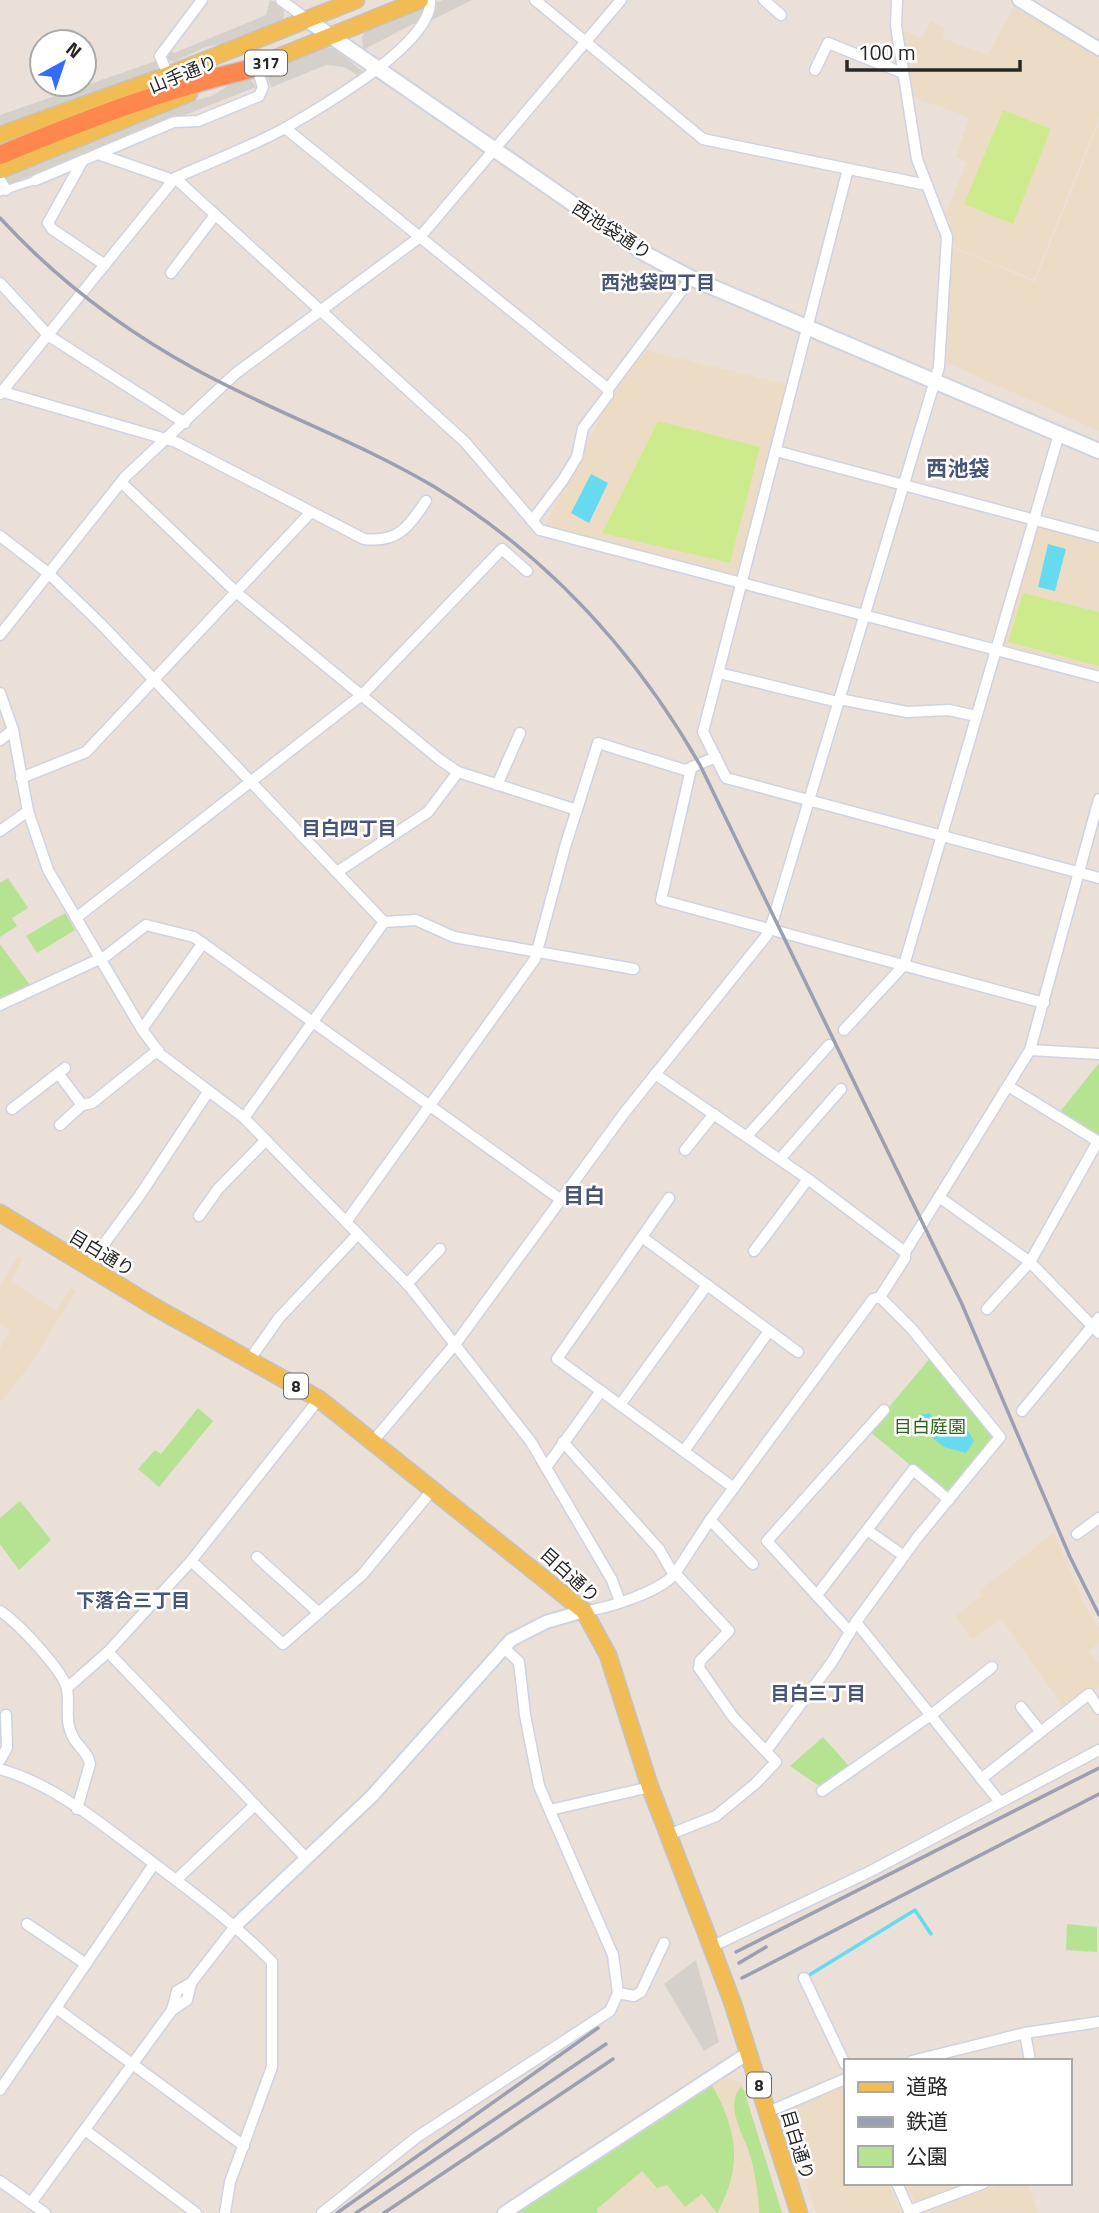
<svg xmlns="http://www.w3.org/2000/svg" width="1099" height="2213" font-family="'Titillium Web','Noto Sans JP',sans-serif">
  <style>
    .education { fill: #eddcc5 }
    .green { fill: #b6e392 }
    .pitch { fill: #cdeb8d }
    .plaza { fill: #d6d0ca }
    .water { fill: #66dbf0 }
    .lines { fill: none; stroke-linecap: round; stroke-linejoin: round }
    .stream { stroke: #66dbf0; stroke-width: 3.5 }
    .pedestrian-casing { stroke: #cdd3e1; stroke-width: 10 }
    .minor-casing { stroke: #cdd3e1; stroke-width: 13 }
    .tertiary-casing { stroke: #cdd3e1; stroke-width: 16 }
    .secondary-casing { stroke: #cdd3e1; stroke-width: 18 }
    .primary-casing { stroke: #c3c3c3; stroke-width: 19 }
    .motorway-casing { stroke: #c3c3c3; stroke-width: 21 }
    .pedestrian { stroke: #fff; stroke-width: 7 }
    .minor { stroke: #fff; stroke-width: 10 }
    .tertiary { stroke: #fff; stroke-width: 12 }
    .secondary { stroke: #fff; stroke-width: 14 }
    .primary { stroke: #f2bc54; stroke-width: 16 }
    .motorway { stroke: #ff864d; stroke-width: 18 }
    .rail { stroke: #9aa0b2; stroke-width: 3.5 }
    .primary-bridge-casing { stroke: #c3c3c3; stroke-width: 19; stroke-linecap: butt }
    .primary-bridge { stroke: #f2bc54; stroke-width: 16 }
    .labels { text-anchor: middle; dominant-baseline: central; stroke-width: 5; stroke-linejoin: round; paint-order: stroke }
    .shield { fill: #fff; stroke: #686868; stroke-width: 2 }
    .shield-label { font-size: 16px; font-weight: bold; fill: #272727 }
    .street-label { font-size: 18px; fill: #272727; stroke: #fff }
    .park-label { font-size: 18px; fill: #2f6317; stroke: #fff }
    .neighbourhood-label { font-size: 19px; font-weight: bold; fill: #475577; stroke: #fff }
    .quarter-label { font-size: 21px; font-weight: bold; fill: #475577; stroke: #fff }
  </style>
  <rect width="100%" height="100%" fill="#eae0d7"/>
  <g class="education">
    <path d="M1014,6L1099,57V118L1035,277L1030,278L952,246L951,226L945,214L967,163L956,157L969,117L912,97L900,29L922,38L931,21L945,28L942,38L988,55Z"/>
    <path d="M1099,123V431L945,362L951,247L1035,282Z"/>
    <path d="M646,350L788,385L739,576L544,527L610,398Z"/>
    <path d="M1038,524L1099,541V671L1000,647Z"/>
    <path d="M18,1256L23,1259L11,1281L56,1311L71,1288L76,1291L28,1368L0,1402V1348L10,1332L0,1323V1286Z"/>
    <path d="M1054,1533L1085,1606L1099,1628V1643L1089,1651L1099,1664V1687L1091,1693L1088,1689L1063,1706L1001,1619L972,1640L955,1616L981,1596L978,1591Z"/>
    <path d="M724,2078L742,2083L782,2213H516Z"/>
    <path d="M845,2085V2183H888L901,2213H816L783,2111Z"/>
    <path d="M906,2183H971L916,2204Z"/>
    <path d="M1006,2183H1028L1038,2213H921Z"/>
  </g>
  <g class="green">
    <path d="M8,878L28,908L12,918L17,926L0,937V883Z"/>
    <path d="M65,913L75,930L37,953L26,936Z"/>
    <path d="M0,944L30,985L0,998Z"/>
    <path d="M1099,1063V1138L1059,1113Z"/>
    <path d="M931,1357L998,1438L949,1497L869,1431Z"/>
    <path d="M198,1408L213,1421L159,1487L138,1469L155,1450L161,1454Z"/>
    <path d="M20,1501L51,1540L19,1570L0,1544V1518Z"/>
    <path d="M823,1737L849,1766L822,1788L790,1766Z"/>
    <path d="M1067,1924L1097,1927V1952L1066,1950Z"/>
    <path d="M711,2083C737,2130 744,2165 717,2213L702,2194L685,2207L667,2185L657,2188L642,2171L597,2209L598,2213H516Z"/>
    <path d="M741,2087L744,2090L782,2213H759C759,2200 755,2171 751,2159C746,2137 723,2107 741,2087Z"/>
  </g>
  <g class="pitch">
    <path d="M1003,110L1051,129L1013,224L964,204Z"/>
    <path d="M658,421L760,447L730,563L602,533Z"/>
    <path d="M1023,593L1099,612V666L1008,642Z"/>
  </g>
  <g class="plaza">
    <path d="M270,0L283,6L284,16L280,23L229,43L205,47L174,62L167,59V49L174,53L266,15Z"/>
    <path d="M443,0H472L434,19L413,24L363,50L362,38L366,29Z"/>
    <path d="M322,47L334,48L363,72L359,76L344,67L326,65L272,87L267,77L273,67Z"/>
    <path d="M156,61L158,67L151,74L0,127V115Z"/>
    <path d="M249,77L256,87L0,188V178L173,106L212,96L237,80Z"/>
    <path d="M696,1960L719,2042L704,2051L664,1984Z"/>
  </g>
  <g class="water">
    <path d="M591,474L608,483L589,523L571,513Z"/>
    <path d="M1048,544L1066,549L1055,591L1038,587Z"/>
    <path d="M929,1413L936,1420C955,1426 959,1412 974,1441L966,1453L944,1447L919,1427L921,1415Z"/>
  </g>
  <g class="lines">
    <path class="stream" d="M806,1977L915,1910L931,1934"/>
    <defs>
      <path id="pedestrian" d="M0,192L36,180"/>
      <g id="minor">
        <path d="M281,0L308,20"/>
        <path d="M430,0C434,43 321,107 287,127C251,147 212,161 175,178L465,442L540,530L1099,677"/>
        <path d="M535,0L703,139L927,185"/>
        <path d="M764,0L781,15"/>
        <path d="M815,70L828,43L903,73"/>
        <path d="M168,75L160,56L202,0"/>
        <path d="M285,128L608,389"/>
        <path d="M98,154L173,180"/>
        <path d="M83,160L48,223L52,229L105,265"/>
        <path d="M848,169L703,732L726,778L1099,878"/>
        <path d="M0,180L6,190"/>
        <path d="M36,180L174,122L198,121L259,96L263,87L256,66"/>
        <path d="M171,273L215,215"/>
        <path d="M0,283L49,336L185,423"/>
        <path d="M0,391L176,442L364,539C397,543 408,528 426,501"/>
        <path d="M0,394L175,178"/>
        <path d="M776,451L1099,537"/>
        <path d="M121,482L237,593L439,759L458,772L577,810"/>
        <path d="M532,521L563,480L577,457L583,428L608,395V389L691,278"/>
        <path d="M0,536L48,573L100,623L384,922"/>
        <path d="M0,635L125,477L235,374L420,237L621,0"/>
        <path d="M719,673L838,702"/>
        <path d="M0,693L13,730L28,811L48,870L141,1028L160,1054L243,1117L410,1287L531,1442L612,1580L620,1602"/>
        <path d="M839,699L907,712L949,710L976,716"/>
        <path d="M0,740L13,730"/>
        <path d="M691,769L661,900L1044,1003"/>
        <path d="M21,778L86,752L311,512"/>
        <path d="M497,785L520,733"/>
        <path d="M0,831L28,811"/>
        <path d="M337,872L428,812L458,772"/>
        <path d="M76,918L363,694L502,549L527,571"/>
        <path d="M384,922L416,920L454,937L634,969"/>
        <path d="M0,1005L106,956L146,925L194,937L560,1199"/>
        <path d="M142,1029L203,943"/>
        <path d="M844,1030L904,965L1059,434"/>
        <path d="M1030,1050L1099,1054"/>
        <path d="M58,1073L82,1105"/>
        <path d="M655,1074L808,1179L905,1252"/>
        <path d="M1008,1086L1099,1142"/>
        <path d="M12,1109L65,1068"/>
        <path d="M244,1118L384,922"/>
        <path d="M60,1125L82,1105L92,1103L158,1050"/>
        <path d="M747,1136L829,1045"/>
        <path d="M685,1150L714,1114"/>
        <path d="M780,1159L841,1089"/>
        <path d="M939,1197L1030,1262L1099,1333"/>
        <path d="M669,1198L557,1359L734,1488"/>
        <path d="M199,1216L218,1189L266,1140"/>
        <path d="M346,1222L535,959L565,847L598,743L685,770L716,757"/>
        <path d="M642,1237L798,1352"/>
        <path d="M754,1251L808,1179"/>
        <path d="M87,1267L140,1195L208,1092"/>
        <path d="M407,1284L440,1249"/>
        <path d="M987,1309L1030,1262L1098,1141"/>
        <path d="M250,1359L279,1318L358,1234"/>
        <path d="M620,1405L707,1285"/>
        <path d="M1022,1411L1099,1318"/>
        <path d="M374,1440L456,1343L625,1112L767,935L774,917L939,367L947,237L917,159L896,26L897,0"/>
        <path d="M563,1442L659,1549L674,1575"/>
        <path d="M684,1451L769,1331"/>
        <path d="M547,1466L601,1391"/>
        <path d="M710,1520L753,1564"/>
        <path d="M867,1530L904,1556"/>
        <path d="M1077,1534L1099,1518"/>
        <path d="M257,1557L319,1613"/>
        <path d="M191,1561L283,1644L362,1575L434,1488"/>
        <path d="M817,1595L913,1470L949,1500"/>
        <path d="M0,1611C17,1622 63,1670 67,1689C70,1705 64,1721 73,1737C78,1747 88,1752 90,1764L77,1809"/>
        <path d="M584,1611C607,1609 658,1592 674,1575L710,1520L873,1299L880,1297L905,1258V1252L1030,1050L1099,799"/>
        <path d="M856,1622L1000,1802"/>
        <path d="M850,1632L767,1541L884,1410"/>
        <path d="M108,1652L306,1858"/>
        <path d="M67,1688L108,1652L191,1561L319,1399"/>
        <path d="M1021,1707L1040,1731"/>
        <path d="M766,1751L832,1662L856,1622L917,1538L1000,1437L911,1328L880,1297"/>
        <path d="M0,1760L7,1748L6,1715"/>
        <path d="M0,1769C57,1785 109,1830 156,1865C197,1896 236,1925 272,1962V2067L230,2182L225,2213"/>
        <path d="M981,1779L1089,1694L1099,1709"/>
        <path d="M822,1791L931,1715L992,1667"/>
        <path d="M550,1810L650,1787"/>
        <path d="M668,1835L716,1816L755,1784L776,1762L733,1717L699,1668L700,1661L729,1631L675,1573"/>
        <path d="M176,1880L255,1805"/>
        <path d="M27,1924L86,1964"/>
        <path d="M711,1947L871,1871L1099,1750"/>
        <path d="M804,1978L845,2064"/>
        <path d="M191,1983L187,2000L172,2010L177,1991L191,1983L236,1925"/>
        <path d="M618,1993L634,1996L641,1992L664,1943"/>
        <path d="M56,2008L244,2146"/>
        <path d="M1025,2033L1030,2061"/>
        <path d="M912,2061L1025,2033L1099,2022"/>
        <path d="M0,2090L154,1864"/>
        <path d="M768,2112L845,2079"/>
        <path d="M85,2130L196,2213"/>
        <path d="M0,2181L45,2213"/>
        <path d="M897,2183L910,2213"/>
        <path d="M31,2203L172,2010"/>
        <path d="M909,2211L984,2183"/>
        <path d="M322,2213L417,2137L610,2011L618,1993L613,1955L539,1786L525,1715L519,1662L503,1647"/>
      </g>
      <g id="tertiary">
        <path d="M1019,0L1099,49"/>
        <path d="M236,1925L372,1796L511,1640L546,1622L584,1611"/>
        <path d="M504,2213L748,2053"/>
      </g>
      <path id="secondary" d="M309,21L644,253L691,278L1099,451"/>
      <g id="primary">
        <path d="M239,73L420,0"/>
        <path d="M0,135L168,75L356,0"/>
        <path d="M0,170L189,93"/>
        <path d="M0,1213L153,1306L319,1399L584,1611L608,1655L650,1787L715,1956"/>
        <path d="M733,2004L799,2213"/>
      </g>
      <path id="motorway" d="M0,155C82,121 164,89 250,69"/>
    </defs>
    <use href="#pedestrian" class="pedestrian-casing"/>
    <use href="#minor" class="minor-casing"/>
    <use href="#tertiary" class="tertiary-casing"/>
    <use href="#secondary" class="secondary-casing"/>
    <use href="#primary" class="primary-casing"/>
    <use href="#motorway" class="motorway-casing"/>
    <use href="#pedestrian" class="pedestrian"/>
    <use href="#minor" class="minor"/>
    <use href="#tertiary" class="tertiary"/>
    <use href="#secondary" class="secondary"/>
    <use href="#primary" class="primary"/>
    <use href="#motorway" class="motorway"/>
    <g class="rail">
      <path d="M0,218C57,280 122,329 195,369C273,412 357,441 433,486C547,555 634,650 700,765L961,1302L1070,1557L1099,1615"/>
      <path d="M736,1952L1099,1768"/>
      <path d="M739,1963L766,1947"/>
      <path d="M742,1978L1099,1794"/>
      <path d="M337,2213L598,2028"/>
      <path d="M356,2213L606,2044"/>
      <path d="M384,2213L613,2059"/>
    </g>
    <defs>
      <path id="primary-bridge" d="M715,1956L733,2004"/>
    </defs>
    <use href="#primary-bridge" class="primary-bridge-casing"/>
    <use href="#primary-bridge" class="primary-bridge"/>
  </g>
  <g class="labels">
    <g class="shield">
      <rect x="245" y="50.5" width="42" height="25" rx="5"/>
      <rect x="284" y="1373.5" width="24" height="25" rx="5"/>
      <rect x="747" y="2072.5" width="24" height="25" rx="5"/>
    </g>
    <g class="shield-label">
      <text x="266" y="63">317</text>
      <text x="296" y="1386">8</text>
      <text x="759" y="2085">8</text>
    </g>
    <g class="street-label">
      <text transform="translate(183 74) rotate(-22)">山手通り</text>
      <text transform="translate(612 230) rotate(33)">西池袋通り</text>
      <text transform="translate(102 1253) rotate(31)">目白通り</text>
      <text transform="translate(570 1575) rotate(42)">目白通り</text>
      <text transform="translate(798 2145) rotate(73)">目白通り</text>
    </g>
    <g class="park-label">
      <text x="930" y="1426">目白庭園</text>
    </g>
    <g class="neighbourhood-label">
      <text x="658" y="281">西池袋四丁目</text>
      <text x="349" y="827">目白四丁目</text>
      <text x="133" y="1599">下落合三丁目</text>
      <text x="818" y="1692">目白三丁目</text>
    </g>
    <g class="quarter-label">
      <text x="958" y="468">西池袋</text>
      <text x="584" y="1195">目白</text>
    </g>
  </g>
  <rect x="844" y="2059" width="228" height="126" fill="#ffffff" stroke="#a9a9a9" stroke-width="2"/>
  <rect x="858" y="2082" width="35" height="10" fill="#f2bc54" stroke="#a9a9a9" stroke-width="2"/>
  <text x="906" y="2094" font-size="21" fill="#272727">道路</text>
  <rect x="858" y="2117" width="35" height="10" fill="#9aa0b2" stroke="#a9a9a9" stroke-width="2"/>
  <text x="906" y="2129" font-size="21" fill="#272727">鉄道</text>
  <rect x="858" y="2146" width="35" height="21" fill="#b6e392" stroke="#a9a9a9" stroke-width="2"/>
  <text x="906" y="2164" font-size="21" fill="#272727">公園</text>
  <g transform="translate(63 63) rotate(40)"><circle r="33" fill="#ffffff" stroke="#a9a9a9" stroke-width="2"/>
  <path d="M0-5L12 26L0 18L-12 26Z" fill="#326efd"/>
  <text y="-10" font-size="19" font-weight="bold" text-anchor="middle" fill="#272727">N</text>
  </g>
  <path d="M847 60v10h173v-10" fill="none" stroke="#272727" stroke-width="3.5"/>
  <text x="858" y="60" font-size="21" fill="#272727" stroke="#ffffff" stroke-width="5" paint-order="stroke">100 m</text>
</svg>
